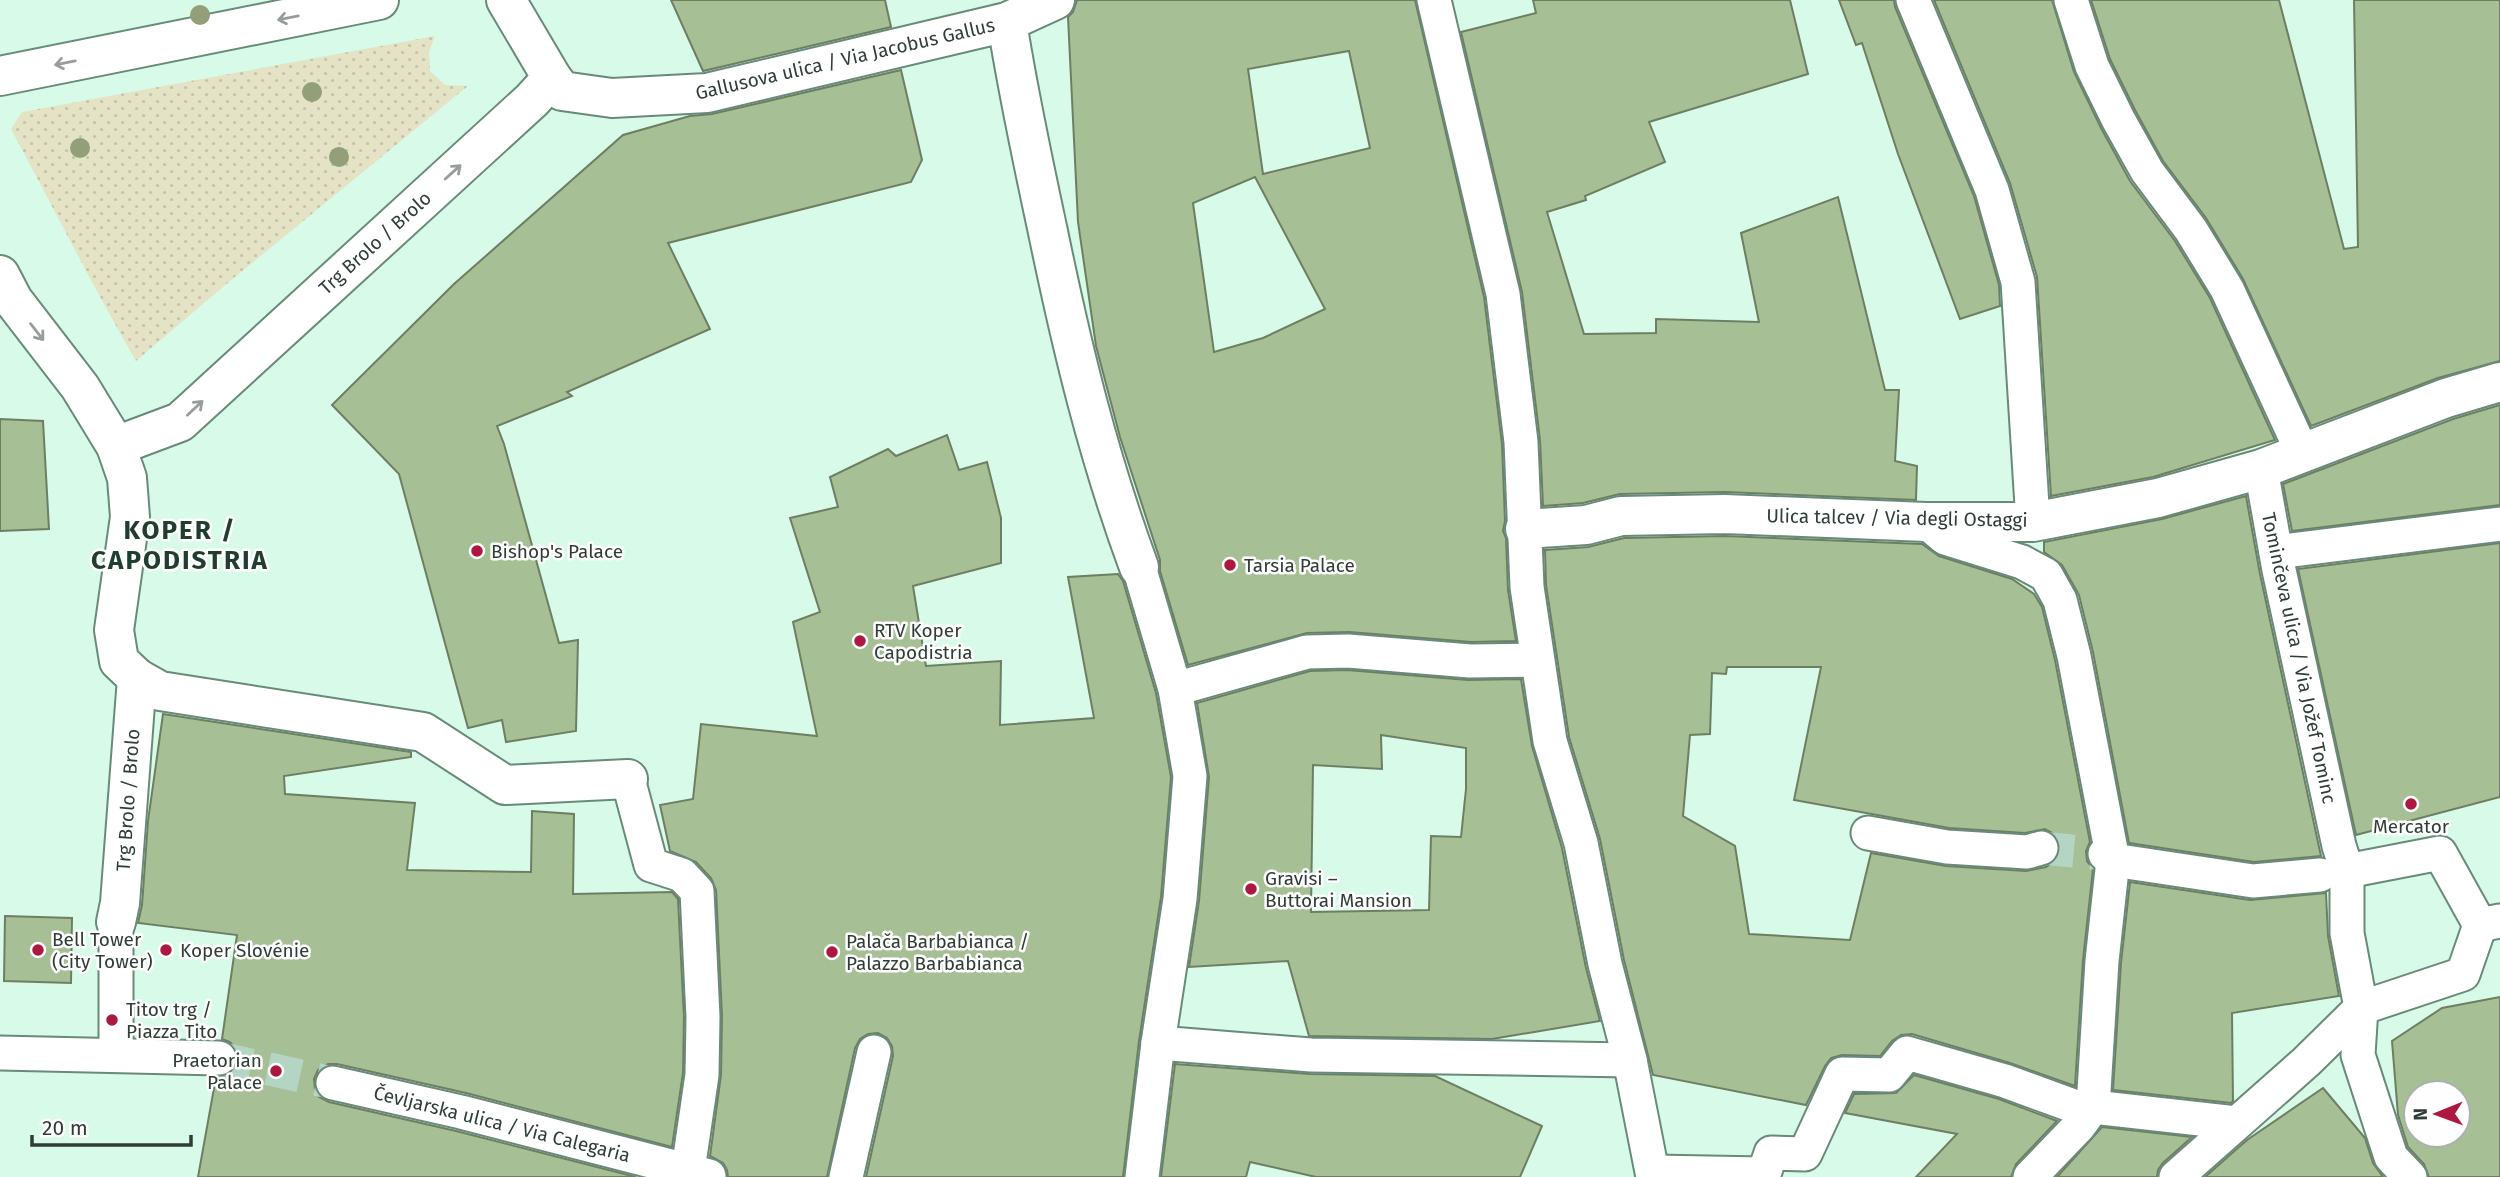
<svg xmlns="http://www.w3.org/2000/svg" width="2500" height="1177" font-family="'Fira Sans',sans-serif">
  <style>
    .grass { fill: url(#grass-dots) }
    .building { fill: #a6bf95; stroke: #6e7e63; stroke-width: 2; fill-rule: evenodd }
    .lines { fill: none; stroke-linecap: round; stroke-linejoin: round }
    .pedestrian-tunnel { stroke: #b5d5c4; stroke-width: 33; stroke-dasharray: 33 17; stroke-linecap: butt }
    .pedestrian-casing { stroke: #698a79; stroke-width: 37 }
    .minor-casing { stroke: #698a79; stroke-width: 42 }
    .pedestrian { stroke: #fff; stroke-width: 33 }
    .minor { stroke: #fff; stroke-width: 38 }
    .tree { fill: #929f78 }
    .oneway { stroke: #979e9a }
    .poi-dot { fill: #ad1840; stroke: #fefefe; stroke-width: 2.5 }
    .labels { text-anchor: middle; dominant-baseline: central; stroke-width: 5; stroke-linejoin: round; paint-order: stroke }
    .street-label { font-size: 19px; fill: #2f3d36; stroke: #fefefe }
    .poi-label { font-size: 19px; fill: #2f3d36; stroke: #fefefe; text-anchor: start }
    .district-label { font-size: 26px; font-weight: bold; letter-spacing: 2px; fill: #1f3e30; stroke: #fefefe }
  </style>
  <defs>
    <pattern id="grass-dots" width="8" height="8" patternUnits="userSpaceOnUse" patternTransform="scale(1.75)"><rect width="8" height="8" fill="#e5e3c5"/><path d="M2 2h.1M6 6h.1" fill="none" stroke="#c5c4aa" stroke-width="1.8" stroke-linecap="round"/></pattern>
  </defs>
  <rect width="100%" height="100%" fill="#d7fbe8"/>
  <path class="grass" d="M435,36L429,52L430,71L445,85L468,86L224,286L136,361C92,285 53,207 11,129L22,112Z"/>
  <g class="building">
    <path d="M671,0H885L891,27L703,71Z"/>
    <path d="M1077,0H1415L1484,297L1502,444L1505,521L1503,531L1506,538L1508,590L1516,641L1471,642L1349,632L1307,633L1188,665L1160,571V560L1120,437L1096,346L1078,222L1068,17L1073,12ZM1349,51L1370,148L1263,174L1248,69ZM1255,177L1325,309L1263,338L1214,352L1193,203Z"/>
    <path d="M1533,0H1790L1808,74L1649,122L1665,162L1585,196L1586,200L1547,212L1584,334L1656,333V319L1759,322L1741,233L1838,197L1885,390H1899L1895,461L1917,466L1916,500L1725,492L1620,494L1583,503L1543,506L1540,440L1522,292L1461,32L1536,13Z"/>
    <path d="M1839,0H1894L1895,7L1974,196L1999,285L2000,306L1960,319L1898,154L1862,43L1856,45Z"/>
    <path d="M1934,0H2052L2074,72L2101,128L2130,181L2175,241L2210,298L2275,440L2153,477L2051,496L2037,277L2010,183Z"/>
    <path d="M2091,0H2279L2344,249L2358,247L2354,0H2500V361L2438,378L2311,426L2243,279L2206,218L2163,161L2135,110L2110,59Z"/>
    <path d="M901,70L922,160L911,182L668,243L710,329L567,392L572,396L497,426L504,444L559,643L578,640L576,731L506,742L502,720L468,728L399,474L332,405L454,284L623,135L690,116L712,114Z"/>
    <path d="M2500,405V505L2292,531L2283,484L2453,419Z"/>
    <path d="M0,419L43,421L49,529L0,531Z"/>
    <path d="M947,435L959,470L987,462L1001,518V563L913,586L926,666L1001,661L1000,725L1094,718L1068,577L1118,574L1123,581L1156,693L1171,777L1161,897L1139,1041L1123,1177H866L893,1056L892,1046L887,1038L878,1033L868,1034L860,1039L855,1048L827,1177H728L727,1170L723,1163L710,1156L721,1075L722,1016L716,890L711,878L696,862L670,851L660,805L693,799L701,724L817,736L793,622L820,612L790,518L838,507L830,477L888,449L896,456Z"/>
    <path d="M2246,496L2260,574L2321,856L2254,862L2129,843L2093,652L2079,595L2062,565L2044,552V542L2162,519Z"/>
    <path d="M1725,536L1922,544L1939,556L2012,579L2034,594L2042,607L2055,660L2090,842L2086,851L2087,861L2093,869L2083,960L2075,1086L2010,1063L1912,1034L1901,1035L1892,1041L1880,1056L1842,1055L1831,1058L1825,1066L1806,1105L1653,1075L1624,960L1600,839L1569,737L1546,585L1545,550L1588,547L1624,538ZM1727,667H1821L1794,800L1949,828L2025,833L2045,829L2054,834L2059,842L2060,852L2055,861L2046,867L2026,871L1946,866L1871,853L1850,940L1749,934L1735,846L1683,816L1690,735L1710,734L1712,673L1726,674Z"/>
    <path d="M2500,543V797L2356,835L2298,569Z"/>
    <path d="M1347,670L1468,680L1521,679L1532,746L1562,848L1586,968L1600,1021L1492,1039L1309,1036L1288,961L1189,967L1199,901L1209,777L1197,703L1310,671ZM1381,735L1466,748V789L1461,837L1431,836L1429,910L1311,912L1313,765L1382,769Z"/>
    <path d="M163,714L411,752V757L284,776L285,794L415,803L407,870L531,872L532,811L574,814L573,894L672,892L678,899L684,1017L683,1073L672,1147L466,1093L337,1064H328L318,1070L314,1079L315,1089L319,1097L329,1102L456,1131L636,1177H198L216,1077L229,1074L235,1069L238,1059L235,1048L230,1042L222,1039L237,935L138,923L142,905L148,821Z"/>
    <path d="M2130,882L2250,900L2326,893L2328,936L2339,996L2232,1013L2233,1101L2231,1103L2113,1090L2121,963Z"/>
    <path d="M5,916L72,918L71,983L4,981Z"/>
    <path d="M2500,997V1177H2429L2424,1164L2408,1147L2398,1115L2392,1041L2442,1008ZM2416,1093H2458V1135H2416Z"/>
    <path d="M1175,1064L1310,1074L1435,1076L1542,1126L1520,1177H1316L1250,1162L1246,1177H1161Z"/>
    <path d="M1914,1075L1999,1099L2057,1121L2016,1164L2011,1177H1916L1957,1134L1845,1113L1854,1094L1896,1093Z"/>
    <path d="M2323,1088L2365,1138L2373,1163L2383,1177H2205L2247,1140Z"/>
    <path d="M2102,1127L2192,1137L2163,1163L2158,1170L2157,1177H2057Z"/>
  </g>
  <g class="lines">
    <g class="pedestrian-tunnel">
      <path d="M2041,848L2105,854"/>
      <path d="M219,1058L333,1083"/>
    </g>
    <defs>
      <g id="pedestrian">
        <path d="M1434,0L1503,294L1521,442L1527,587L1550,741L1581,843L1605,964L1630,1060L1653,1177"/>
        <path d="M1913,0L1992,190L2018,282L2033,522"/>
        <path d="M2071,0L2092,66L2118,119L2147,171L2191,230L2227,289L2303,454"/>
        <path d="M2261,469L2279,570L2339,846L2347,871L2440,853L2480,925L2500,921"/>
        <path d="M1926,522L1945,538L2022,562L2046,575L2060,600L2074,656L2113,860L2102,961L2093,1107L2079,1126L2030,1177"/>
        <path d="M2276,552L2500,524"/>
        <path d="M1139,567L1175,689L1190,776L1180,899L1158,1043L1142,1177"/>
        <path d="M1175,689L1307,652L1348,651L1470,661L1537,660"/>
        <path d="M628,779L651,865L682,875L697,891L703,1017L702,1075L687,1177"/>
        <path d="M1868,833L1947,847L2027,852L2041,848"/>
        <path d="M2105,854L2113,860L2253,881L2320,875"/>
        <path d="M116,922V1054"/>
        <path d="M1158,1043L1311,1055L1630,1060"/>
        <path d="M0,1053L219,1058"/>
        <path d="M333,1083L461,1112L709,1176"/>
        <path d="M1654,1172L1764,1174L1771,1153L1805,1154L1842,1074L1889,1075L1907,1053L2005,1081L2079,1108L2093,1107L2236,1123"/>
        <path d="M846,1177L874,1052"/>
        <path d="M2176,1177L2306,1062L2361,1008L2347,933V871"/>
        <path d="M2410,1177L2391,1157L2358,1055L2361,1008L2463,974L2480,925"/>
      </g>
      <g id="minor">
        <path d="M1007,22C1018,93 1033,162 1048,232C1072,348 1098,456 1139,567"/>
        <path d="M0,76L379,0"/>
        <path d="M552,78L562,91L612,98L707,93L1007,22L1055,0"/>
        <path d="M0,275L13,300L80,387L116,446L180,422L532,100L552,78L506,0"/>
        <path d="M1525,529L1586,525L1621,516L1725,514L1926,522H2033L2158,498L2261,469L2446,398L2500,382"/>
        <path d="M137,678L160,691L423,732L505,785L628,779"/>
        <path d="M116,922L120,903L137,678L119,661L114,630L130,517L127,478L116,446"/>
      </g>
    </defs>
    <use href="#pedestrian" class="pedestrian-casing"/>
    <use href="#minor" class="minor-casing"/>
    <use href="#pedestrian" class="pedestrian"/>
    <use href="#minor" class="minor"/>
  </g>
  <g class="tree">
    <circle cx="200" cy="15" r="10"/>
    <circle cx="312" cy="92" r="10"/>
    <circle cx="80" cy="148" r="10"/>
    <circle cx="339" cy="157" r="10"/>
  </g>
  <defs><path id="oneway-shaft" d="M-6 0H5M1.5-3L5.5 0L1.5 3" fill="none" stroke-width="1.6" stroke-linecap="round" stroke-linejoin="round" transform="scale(1.75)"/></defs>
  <g class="oneway">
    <use href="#oneway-shaft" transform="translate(288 18) rotate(169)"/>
    <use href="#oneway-shaft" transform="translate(65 63) rotate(169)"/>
    <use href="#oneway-shaft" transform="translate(453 172) rotate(-42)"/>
    <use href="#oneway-shaft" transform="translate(37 332) rotate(52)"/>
    <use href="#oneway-shaft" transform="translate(195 408) rotate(-43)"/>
  </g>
  <g class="poi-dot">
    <circle cx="477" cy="551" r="7"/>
    <circle cx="1230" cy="565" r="7"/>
    <circle cx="860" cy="641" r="7"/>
    <circle cx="2411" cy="804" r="7"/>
    <circle cx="1251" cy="889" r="7"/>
    <circle cx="38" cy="950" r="7"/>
    <circle cx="166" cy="950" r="7"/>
    <circle cx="832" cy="952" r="7"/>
    <circle cx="112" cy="1020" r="7"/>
    <circle cx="276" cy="1071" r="7"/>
  </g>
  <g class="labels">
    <g class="street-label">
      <text transform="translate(845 59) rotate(-13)">Gallusova ulica / Via Jacobus Gallus</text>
      <text transform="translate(375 243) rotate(-42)">Trg Brolo / Brolo</text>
      <text transform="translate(1897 518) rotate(1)">Ulica talcev / Via degli Ostaggi</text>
      <text transform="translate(2299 658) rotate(78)">Tominčeva ulica / Via Jožef Tominc</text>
      <text transform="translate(128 800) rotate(-86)">Trg Brolo / Brolo</text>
      <text transform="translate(502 1124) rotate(14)">Čevljarska ulica / Via Calegaria</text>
    </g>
    <g class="poi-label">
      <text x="491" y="551">Bishop's Palace</text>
      <text x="1244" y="565">Tarsia Palace</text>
      <text x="874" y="630">RTV Koper<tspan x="874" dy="22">Capodistria</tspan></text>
      <text x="2411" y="826" text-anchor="middle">Mercator</text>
      <text x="1265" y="878">Gravisi –<tspan x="1265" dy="22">Buttorai Mansion</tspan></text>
      <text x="52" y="939">Bell Tower<tspan x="52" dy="22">(City Tower)</tspan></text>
      <text x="846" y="941">Palača Barbabianca /<tspan x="846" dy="22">Palazzo Barbabianca</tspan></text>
      <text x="180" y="950">Koper Slovénie</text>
      <text x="126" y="1009">Titov trg /<tspan x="126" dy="22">Piazza Tito</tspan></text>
      <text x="262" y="1060" text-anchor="end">Praetorian<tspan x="262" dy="22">Palace</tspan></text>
    </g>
    <g class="district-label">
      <text x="180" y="530">KOPER /<tspan x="180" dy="30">CAPODISTRIA</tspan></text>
    </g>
  </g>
  <g transform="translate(2437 1114) rotate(269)"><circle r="33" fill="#fefefe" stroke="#abb1ae" stroke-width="2"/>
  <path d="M0-5L12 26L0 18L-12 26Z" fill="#ad1840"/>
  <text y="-10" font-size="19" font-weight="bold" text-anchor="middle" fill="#2f3d36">N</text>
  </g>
  <path d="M32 1135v10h159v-10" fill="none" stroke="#2f3d36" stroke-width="3.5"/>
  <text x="42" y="1135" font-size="21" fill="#2f3d36" stroke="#fefefe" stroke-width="5" paint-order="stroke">20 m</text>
</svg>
